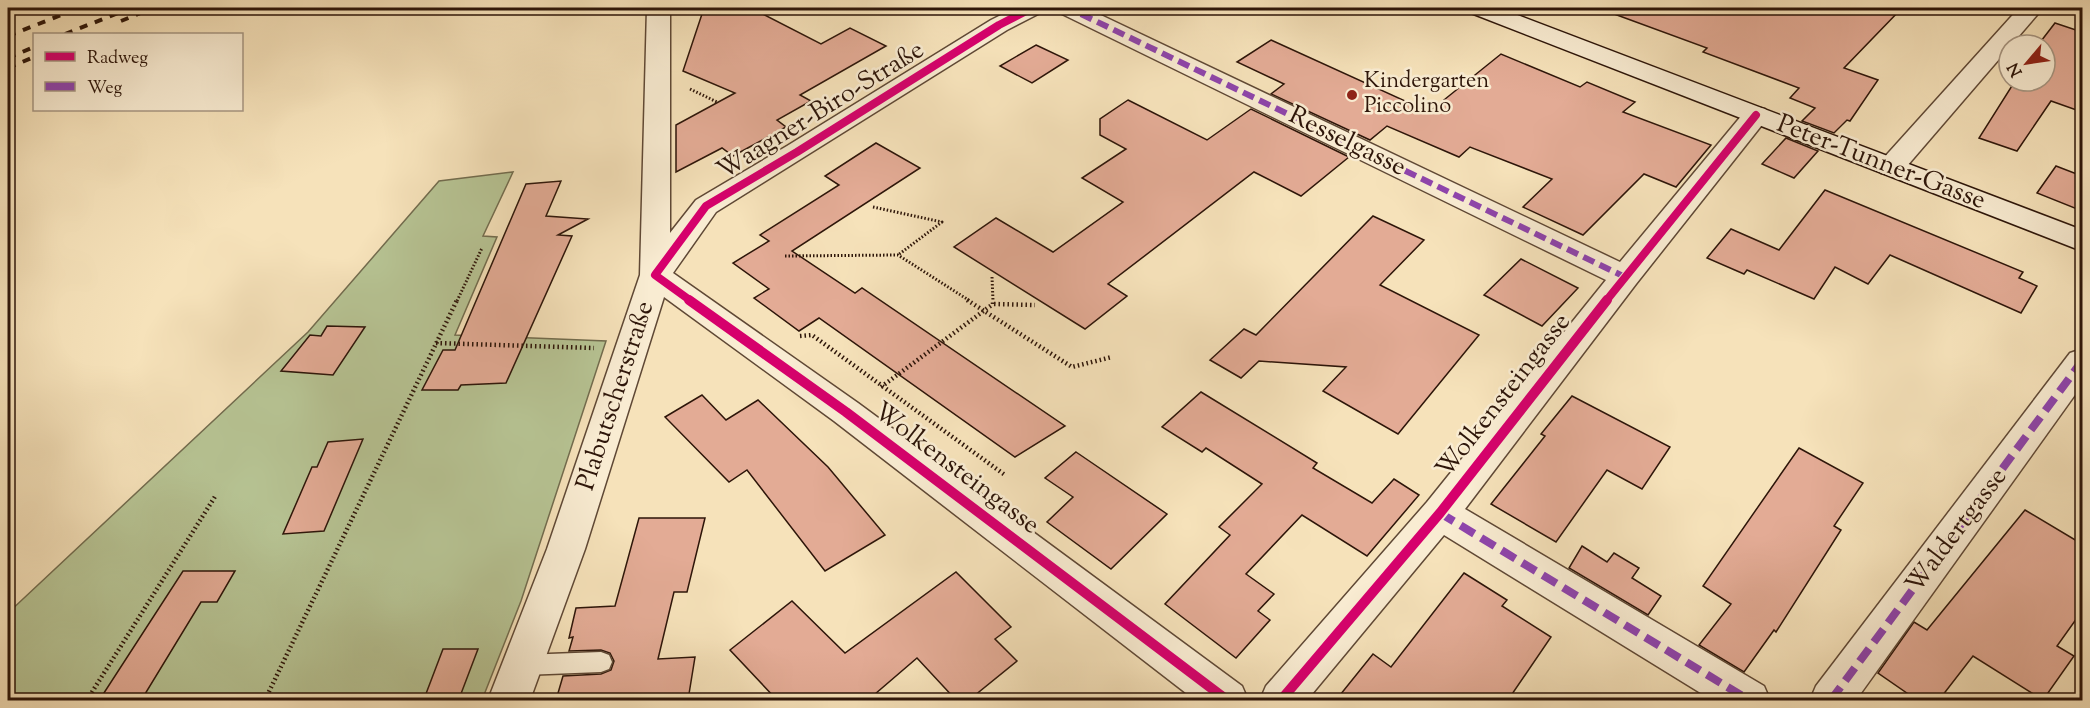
<svg xmlns="http://www.w3.org/2000/svg" width="2090" height="708" font-family="'Sorts Mill Goudy',serif">
  <style>
    .green { fill: #b7c494; stroke: #726c4e; stroke-width: 1.5 }
    .building { fill: #e3ab95; stroke: #2d1509; stroke-width: 1.5 }
    .lines { fill: none; stroke-linecap: round; stroke-linejoin: round }
    .service-casing { stroke: #5f4835; stroke-width: 3 }
    .minor-casing { stroke: #5f4835; stroke-width: 3 }
    .secondary-casing { stroke: #2d1509; stroke-width: 3 }
    .path-far1 { stroke: #2d1509; stroke-width: 3; stroke-dasharray: 1.5 2; stroke-linecap: butt }
    .path { stroke: #2d1509; stroke-width: 4.5; stroke-dasharray: 1.5 3; stroke-linecap: butt }
    .service { fill: #f9ecd2; fill-rule: evenodd }
    .minor { fill: #f9ecd2; fill-rule: evenodd }
    .secondary { fill: #f9ecd2; fill-rule: evenodd }
    .rail { stroke: #2d1509; stroke-width: 4; stroke-dasharray: 8 8; stroke-linecap: butt }
    .quiet-far1 { stroke: #8e44ad; stroke-width: 6; stroke-dasharray: 12 6; stroke-linecap: butt }
    .quiet { stroke: #8e44ad; stroke-width: 8; stroke-dasharray: 16 8; stroke-linecap: butt }
    .cycleway-far1-casing { stroke: #f9ecd2; stroke-width: 10 }
    .cycleway-casing { stroke: #f9ecd2; stroke-width: 14 }
    .cycleway-far1 { stroke: #d6006c; stroke-width: 8 }
    .cycleway { stroke: #d6006c; stroke-width: 10 }
    .poi-dot { fill: #8f2418; stroke: #f9ecd2; stroke-width: 2 }
    .labels { text-anchor: middle; dominant-baseline: central; stroke-width: 5; stroke-linejoin: round; paint-order: stroke }
    .far-poi-label { font-size: 22px; fill: #2d1509; stroke: #f9ecd2; text-anchor: start }
    .street-label { font-size: 26px; fill: #2d1509; stroke: #f9ecd2 }
  </style>
  <rect width="100%" height="100%" fill="#f6e2ba"/>
  <filter id="stains"><feTurbulence type="fractalNoise" baseFrequency=".00333" numOctaves="4"/><feColorMatrix values="0 0 0 0 .2 0 0 0 0 .09 0 0 0 0 .02 0 0 0 .5 -.17"/></filter>
  <radialGradient id="worn" r=".72"><stop offset=".6" stop-color="#630" stop-opacity="0"/><stop offset="1" stop-color="#630" stop-opacity=".3"/></radialGradient>
  <path class="green" d="M513,172L483,236L497,237L455,335L606,341L521,601L482,700H8V613L308,332L439,181Z"/>
  <g class="building">
    <path d="M704,8H751L821,44L850,28L886,46L800,95L811,101L777,120L786,127L733,156L722,148L676,172V125L735,93L683,71Z"/>
    <path d="M1607,8H1902L1844,68L1878,80L1850,121L1847,120L1834,133L1802,121L1815,108L1790,98L1799,88L1703,52L1707,48L1606,11Z"/>
    <path d="M2055,23L2082,32V112L2051,101L2017,151L1979,138L2015,81H2045V45H2038Z"/>
    <path d="M1271,40L1429,112L1501,54L1580,87L1587,82L1635,102L1623,112L1711,145L1676,187L1644,174L1583,235L1523,207L1552,179L1470,147L1459,157L1387,126L1370,140L1271,94L1284,84L1237,62Z"/>
    <path d="M1036,45L1068,60L1032,83L1000,66Z"/>
    <path d="M1128,100L1207,140L1251,109L1349,157L1301,196L1254,172L1108,284L1127,296L1085,329L954,247L996,218L1053,252L1123,202L1082,178L1126,149L1100,135V119Z"/>
    <path d="M1786,138L1818,151L1794,178L1762,164Z"/>
    <path d="M876,143L920,168L792,251L855,293L862,288L1065,426L1015,457L819,318L799,331L754,298L769,289L733,263L769,241L760,235L839,185L825,176Z"/>
    <path d="M2056,166L2082,176V211L2037,193Z"/>
    <path d="M561,181L546,216L588,219L558,235L572,236L506,383L461,385L458,390H422L443,350H455L526,184Z"/>
    <path d="M1825,190L2023,272L2019,278L2037,286L2021,313L1890,255L1868,284L1835,267L1814,299L1747,270L1744,274L1707,258L1731,229L1779,250Z"/>
    <path d="M1373,216L1424,240L1380,285L1479,335L1398,434L1323,391L1346,367L1259,361L1241,378L1210,360L1244,329L1256,335Z"/>
    <path d="M1521,259L1578,288L1542,326L1484,295Z"/>
    <path d="M327,326L365,327L333,375L281,371L310,335L321,336Z"/>
    <path d="M1201,392L1317,463L1313,468L1372,503L1394,479L1419,495L1367,556L1302,515L1246,574L1274,594L1258,611L1270,620L1236,658L1165,604L1230,535L1219,527L1262,484L1206,448L1202,452L1162,427Z"/>
    <path d="M702,395L726,420L758,400L828,467L885,535L825,571L747,470L729,482L665,417Z"/>
    <path d="M1572,396L1670,447L1642,489L1607,470L1556,542L1491,504L1545,436L1541,434Z"/>
    <path d="M363,439L324,531L283,534L312,467H317L328,442Z"/>
    <path d="M1799,448L1863,483L1834,526L1841,530L1776,632L1774,630L1744,672L1699,645L1731,604L1703,586Z"/>
    <path d="M1076,452L1167,514L1111,569L1047,522L1073,497L1045,478Z"/>
    <path d="M2025,510L2082,544V611L2057,646L2074,656L2043,700L1973,656L1939,700H1917L1878,673L1914,622L1927,630Z"/>
    <path d="M639,518H705L687,592H674L658,659L695,657L688,700H556L563,676L601,674L611,670L614,661L610,653L601,650L569,651L573,637L569,638L576,608L615,606Z"/>
    <path d="M1582,546L1607,562L1614,553L1639,568L1632,578L1661,596L1648,615L1569,568Z"/>
    <path d="M183,571H235L217,602H201L142,699H100Z"/>
    <path d="M956,572L1011,627L995,639L1017,661L969,700H956L917,658L868,700H777L730,650L792,601L845,653Z"/>
    <path d="M1464,573L1507,600L1502,606L1551,637L1508,700H1336L1373,654L1391,667Z"/>
    <path d="M443,649H478L459,699H424Z"/>
  </g>
  <g class="lines">
    <defs>
      <path id="service" d="M601,652L609,655L612,662L609,669L601,672L523,675L515,672L512,665L515,658L523,655Z"/>
      <g id="minor">
        <path d="M647,8H670V233L696,200L787,146L991,20L1015,8H1043L1040,13L1007,30L716,212L673,273L858,403L1242,686L1248,700H1195L834,421L664,297L585,549L530,700H488L547,549L640,275Z"/>
        <path d="M1056,8H1086L1620,262L1747,109L1756,107L1765,109L1769,115L1765,121L1636,284L1465,509L1764,686L1770,700H1712L1444,535L1307,700H1260L1266,686L1427,502L1606,280L1060,13Z"/>
        <path d="M2019,8H2043L1901,173L1891,175L1881,173L1877,167L1881,161Z"/>
        <path d="M2082,349V385L1856,700H1810L1816,686L2070,353Z"/>
      </g>
      <path id="secondary" d="M1467,8H1499L2082,230V251L1471,13Z"/>
    </defs>
    <use href="#service" class="service-casing"/>
    <use href="#minor" class="minor-casing"/>
    <use href="#secondary" class="secondary-casing"/>
    <g class="path-far1">
      <path d="M690,89L717,102"/>
      <path d="M873,207L942,222L898,255"/>
      <path d="M785,256L898,255L970,301"/>
      <path d="M992,277L993,301"/>
      <path d="M457,301L482,248"/>
    </g>
    <g class="path">
      <path d="M967,300L1072,367L1112,357"/>
      <path d="M994,304L1035,305"/>
      <path d="M800,336L812,335L1005,475"/>
      <path d="M436,343L594,348"/>
      <path d="M881,387L993,304V300"/>
      <path d="M87,700L216,495"/>
      <path d="M265,700L457,300"/>
    </g>
    <use href="#service" class="service"/>
    <use href="#minor" class="minor"/>
    <use href="#secondary" class="secondary"/>
    <g class="rail">
      <path d="M121,21L153,8"/>
      <path d="M65,34L131,8"/>
      <path d="M8,36L79,8"/>
      <path d="M8,58L34,47"/>
      <path d="M8,68L34,57"/>
    </g>
    <path class="quiet-far1" d="M1081,14L1625,277"/>
    <g class="quiet">
      <path d="M1440,513L1749,700"/>
      <path d="M1831,700L2082,361"/>
    </g>
    <defs>
      <g id="cycleway-far1">
        <path d="M691,301L655,275L706,206L797,152L999,25L1032,8"/>
        <path d="M1606,301L1756,115"/>
      </g>
      <g id="cycleway">
        <path d="M689,300L846,412L1227,700"/>
        <path d="M1281,700L1440,513L1607,300"/>
      </g>
    </defs>
    <use href="#cycleway-far1" class="cycleway-far1-casing"/>
    <use href="#cycleway" class="cycleway-casing"/>
    <use href="#cycleway-far1" class="cycleway-far1"/>
    <use href="#cycleway" class="cycleway"/>
  </g>
  <circle class="poi-dot" cx="1352" cy="95" r="6"/>
  <g class="labels">
    <g class="far-poi-label">
      <text x="1364" y="82">Kindergarten<tspan x="1364" dy="25">Piccolino</tspan></text>
    </g>
    <g class="street-label">
      <text transform="translate(821 111) rotate(-32)">Waagner-Biro-Straße</text>
      <text transform="translate(1347 142) rotate(26)">Resselgasse</text>
      <text transform="translate(1881 163) rotate(21)">Peter-Tunner-Gasse</text>
      <text transform="translate(616 396) rotate(-72)">Plabutscherstraße</text>
      <text transform="translate(1504 396) rotate(-52)">Wolkensteingasse</text>
      <text transform="translate(956 469) rotate(37)">Wolkensteingasse</text>
      <text transform="translate(1957 531) rotate(-53)">Waldertgasse</text>
    </g>
  </g>
  <rect width="2090" height="708" fill="none" stroke="#f6e2ba" stroke-width="30"/>
  <rect x="9" y="9" width="2072" height="690" fill="none" stroke="#2d1509" stroke-width="3"/>
  <rect x="15" y="15" width="2060" height="678" fill="none" stroke="#2d1509" stroke-width="1.5"/>
  <rect x="33" y="33" width="210" height="78" fill="#f9ecd2" stroke="#a79682" stroke-width="1.5"/>
  <rect x="45" y="52" width="30" height="9" fill="#d6006c" stroke="#a79682" stroke-width="1.5"/>
  <text x="87" y="63" font-size="18" fill="#2d1509">Radweg</text>
  <rect x="45" y="82" width="30" height="9" fill="#8e44ad" stroke="#a79682" stroke-width="1.5"/>
  <text x="87" y="93" font-size="18" fill="#2d1509">Weg</text>
  <g transform="translate(2027 63) rotate(241)"><circle r="28" fill="#f9ecd2" stroke="#a79682" stroke-width="1.5"/>
  <path d="M0-4.5L10 22L0 15L-10 22Z" fill="#8f2418"/>
  <text y="-9" font-size="16" font-weight="bold" text-anchor="middle" fill="#2d1509">N</text>
  </g>
  <rect width="100%" height="100%" filter="url(#stains)"/>
  <rect width="100%" height="100%" fill="url(#worn)"/>
</svg>
